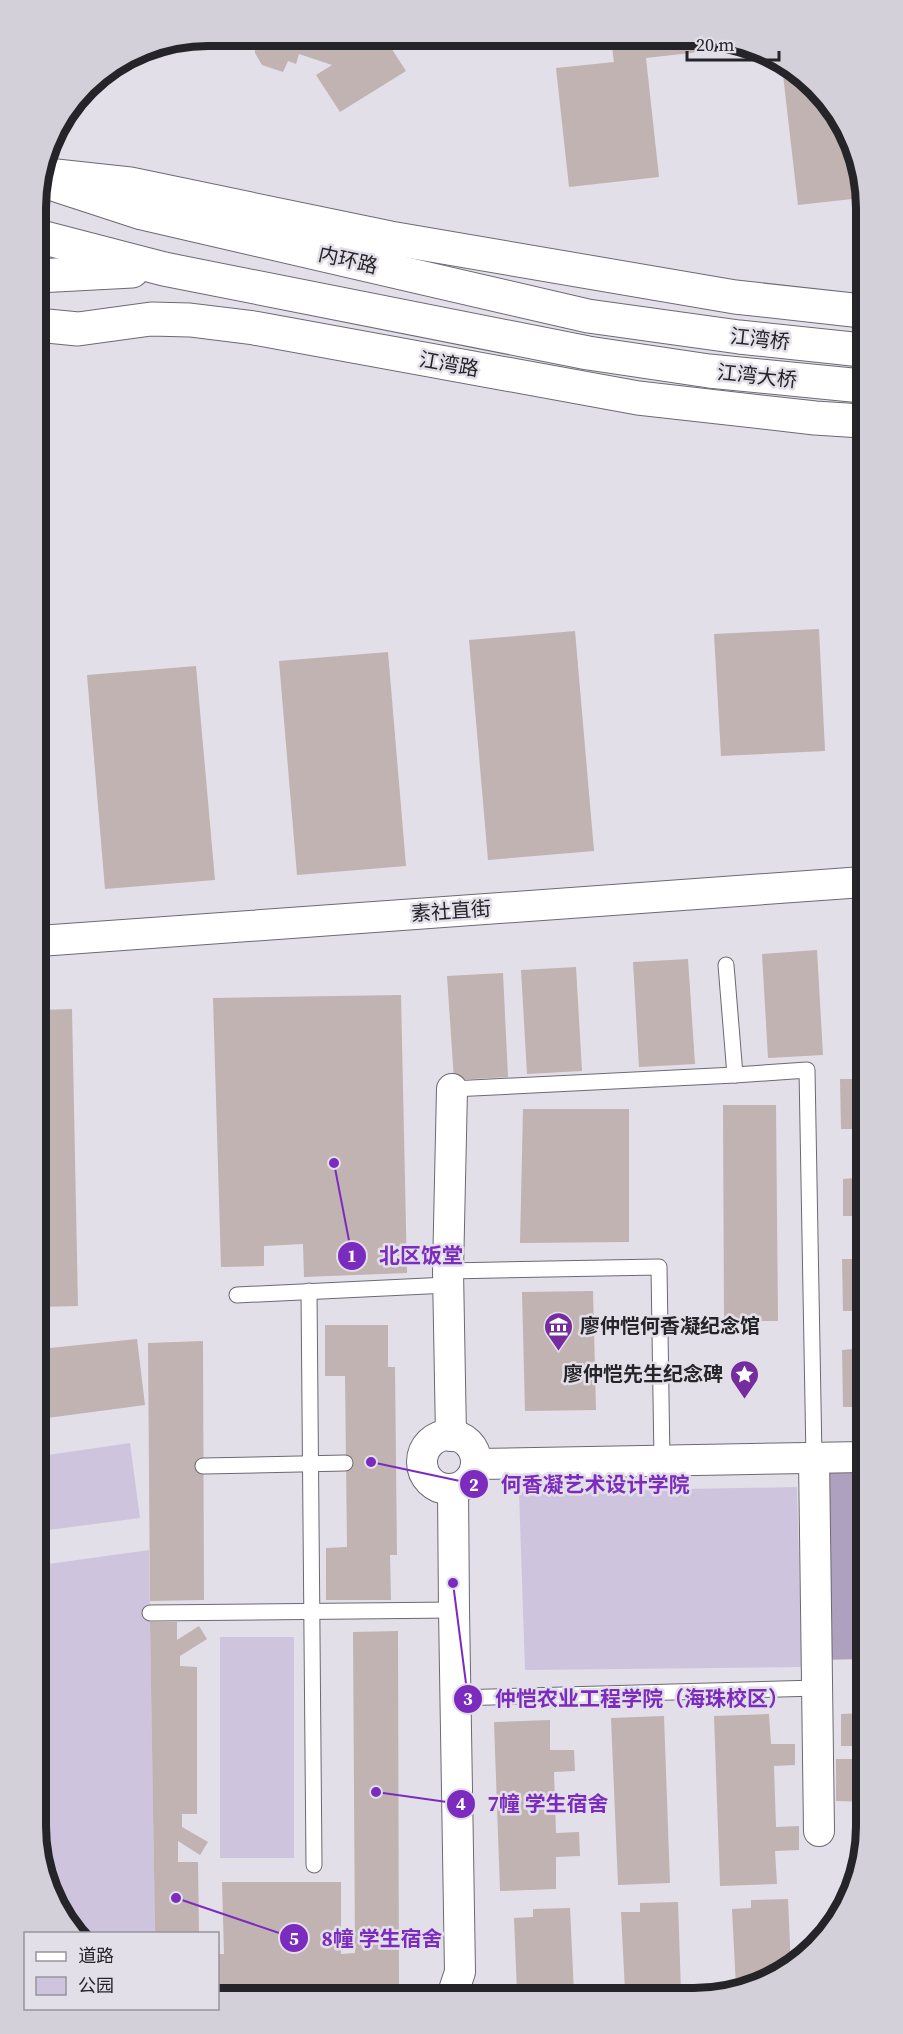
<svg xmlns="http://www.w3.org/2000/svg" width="903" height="2034" font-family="'Source Serif 4','Noto Sans SC',serif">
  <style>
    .green { fill: #cfc4de }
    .forest { fill: #aea0bf }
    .building { fill: #c0b3b1 }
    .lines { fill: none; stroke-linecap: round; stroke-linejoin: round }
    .lane-casing { stroke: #6d6972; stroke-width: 17 }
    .street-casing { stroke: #6d6972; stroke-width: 32 }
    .primary-casing { stroke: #6d6972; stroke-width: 35 }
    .highway-casing { stroke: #6d6972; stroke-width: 35 }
    .lane { stroke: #fff; stroke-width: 15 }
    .street { stroke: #fff; stroke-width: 30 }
    .primary { stroke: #fff; stroke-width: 33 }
    .highway { stroke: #fff; stroke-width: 33 }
    .labels { text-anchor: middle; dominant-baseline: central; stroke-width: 5; stroke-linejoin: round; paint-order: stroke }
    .street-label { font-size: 20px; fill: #252428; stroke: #e3dfe9 }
    .poi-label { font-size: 20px; font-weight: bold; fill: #252428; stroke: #e3dfe9; text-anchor: start }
    .rim { fill: none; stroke: #252428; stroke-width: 8 }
    .leader { fill: none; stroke: #7b2cbf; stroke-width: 2 }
    .callout-dot { fill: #7b2cbf; stroke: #e3dfe9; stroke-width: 2 }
    .mark-label { font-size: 18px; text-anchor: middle; font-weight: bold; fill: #fff }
    .callout-label { font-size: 21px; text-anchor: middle; font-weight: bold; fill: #7b2cbf; stroke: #e3dfe9; stroke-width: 5; stroke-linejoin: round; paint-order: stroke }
  </style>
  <rect width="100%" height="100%" fill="#e3dfe9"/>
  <g class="green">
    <path d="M130,1443L140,1518L41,1531V1456Z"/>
    <path d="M797,1487L802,1667L525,1670L519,1492Z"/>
    <path d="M149,1550L155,1933H81L42,1870L41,1565Z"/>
    <rect x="220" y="1637" width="74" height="221"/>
  </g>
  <path class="forest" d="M865,1457L866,1659L816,1660L814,1458Z"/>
  <g class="building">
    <path d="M254,36L366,37L363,45L375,37H384L406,71L340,112L316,75L332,65L299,54L296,64L288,61L283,72L262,65L255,53Z"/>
    <path d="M611,39H728L744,47L646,58L659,177L569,187L556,68L614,62Z"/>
    <path d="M782,66L808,79L861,164V198L798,205Z"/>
    <path d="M819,629L825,751L721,756L714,634Z"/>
    <path d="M575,631L594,851L488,860L469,640Z"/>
    <path d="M388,652L406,866L297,875L279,661Z"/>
    <path d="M196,666L215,880L105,889L87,675Z"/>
    <path d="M857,946H864V1036H862Z"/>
    <path d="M817,950L823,1055L768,1058L762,954Z"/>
    <path d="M688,959L695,1064L639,1067L633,962Z"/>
    <path d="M576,967L582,1071L527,1074L521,970Z"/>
    <path d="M503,973L508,1077L454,1080L447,976Z"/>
    <path d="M401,995L407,1273L304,1277L303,1244L264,1246V1266L221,1267L213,998Z"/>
    <path d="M72,1009L78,1306L40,1307L39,1010Z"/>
    <path d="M840,1079H864L865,1407H843L842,1350L853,1349V1311H843L842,1259H854V1216H843V1179L855,1178L854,1129H841Z"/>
    <path d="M723,1105H776L778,1321H724Z"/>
    <path d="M523,1109H629V1242L520,1243Z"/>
    <path d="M593,1291L596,1410L525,1411L522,1292Z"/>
    <path d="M325,1325H388V1367H395L397,1555H390L391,1600H326V1548L347,1547L345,1376H325Z"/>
    <path d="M137,1339L145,1405L40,1419V1349Z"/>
    <path d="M203,1341L204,1600L150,1601L148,1343Z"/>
    <path d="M150,1622H177V1640L199,1626L207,1639L180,1656V1666L197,1667V1814H182V1827L208,1842L200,1855L178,1841V1862H198L199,1934H155Z"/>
    <path d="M398,1631L399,1994L218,1995V1954H224L222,1882H341V1954L355,1953L353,1632Z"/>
    <path d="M866,1713V1746H841V1714Z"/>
    <path d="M769,1714L771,1744H795V1765L774,1766L776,1827L799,1826V1850L775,1851L777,1884L720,1886L714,1716Z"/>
    <path d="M664,1716L670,1883L618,1885L611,1718Z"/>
    <path d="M550,1720V1750H574L575,1771L554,1772L556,1833L579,1832L580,1856L556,1857V1889L500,1891L494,1722Z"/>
    <path d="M836,1759H866V1802L836,1801Z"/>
    <path d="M788,1899L791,1968L750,1987L736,1988L732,1909L751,1908V1900Z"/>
    <path d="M678,1902L681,1992L625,1991L621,1912H640V1903Z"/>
    <path d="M570,1908L574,1993H517L514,1918L533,1917V1909Z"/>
  </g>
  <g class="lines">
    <defs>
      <g id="lane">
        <path d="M726,965L735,1075"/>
        <path d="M452,1089L735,1075L807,1070L814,1458"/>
        <path d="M448,1271L659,1267L662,1461"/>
        <path d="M309,1291L314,1865"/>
        <path d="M237,1295L448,1285"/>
        <path d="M203,1466L345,1463"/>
        <path d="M150,1613L454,1610"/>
        <path d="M455,1698L817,1688"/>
      </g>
      <g id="street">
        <path d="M39,941L863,882"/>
        <circle cx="449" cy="1462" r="27"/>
        <path d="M451,1436L448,1271L452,1089"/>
        <path d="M814,1458L819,1831"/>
        <path d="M476,1464L865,1457"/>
        <path d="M453,1993L460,1972L454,1610L453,1489"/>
      </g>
      <g id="primary">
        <path d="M47,175L130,184L390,238L735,297L862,311"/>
        <path d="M37,325L78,329L151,319L190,320L254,328L638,398L815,418L862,421"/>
      </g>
      <g id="highway">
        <path d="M41,180L142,213L588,316L739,337L862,350"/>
        <path d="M37,236L164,269L588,353L709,371L862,386"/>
        <path d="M37,276L132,271"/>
      </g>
    </defs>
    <use href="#lane" class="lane-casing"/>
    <use href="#street" class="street-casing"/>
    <use href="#primary" class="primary-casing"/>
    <use href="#highway" class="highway-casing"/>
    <use href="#lane" class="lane"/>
    <use href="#street" class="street"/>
    <use href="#primary" class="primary"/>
    <use href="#highway" class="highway"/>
  </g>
  <defs>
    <symbol id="museum-pin" viewBox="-11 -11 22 30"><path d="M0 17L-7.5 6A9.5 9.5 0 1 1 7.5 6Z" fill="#742c9f" stroke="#e3dfe9"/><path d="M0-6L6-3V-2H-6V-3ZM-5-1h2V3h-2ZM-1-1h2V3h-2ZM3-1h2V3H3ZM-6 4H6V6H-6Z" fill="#fff"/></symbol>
    <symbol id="sight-pin" viewBox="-11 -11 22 30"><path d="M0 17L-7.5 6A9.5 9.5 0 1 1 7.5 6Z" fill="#742c9f" stroke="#e3dfe9"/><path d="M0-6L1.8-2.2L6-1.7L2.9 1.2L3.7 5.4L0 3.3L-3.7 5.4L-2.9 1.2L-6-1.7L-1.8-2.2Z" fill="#fff"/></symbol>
  </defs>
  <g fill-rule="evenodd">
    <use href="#museum-pin" x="542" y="1310" width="33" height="45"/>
    <use href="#sight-pin" x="728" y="1358" width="33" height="45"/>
  </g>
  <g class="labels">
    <g class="street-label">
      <text transform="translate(348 260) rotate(13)">内环路</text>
      <text transform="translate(760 339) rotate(6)">江湾桥</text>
      <text transform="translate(449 364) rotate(10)">江湾路</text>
      <text transform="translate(757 376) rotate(6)">江湾大桥</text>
      <text transform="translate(451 911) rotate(-4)">素社直街</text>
    </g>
    <g class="poi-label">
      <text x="580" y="1326">廖仲恺何香凝纪念馆</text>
      <text x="723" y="1374" text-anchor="end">廖仲恺先生纪念碑</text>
    </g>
  </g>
  <path d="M0 0H903V2034H0ZM208 46H694A162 162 0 0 1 856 208V1826A162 162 0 0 1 694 1988H208A162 162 0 0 1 46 1826V208A162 162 0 0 1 208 46Z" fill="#d4d0da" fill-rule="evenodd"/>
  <path class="rim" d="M208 46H694A162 162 0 0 1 856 208V1826A162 162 0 0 1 694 1988H208A162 162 0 0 1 46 1826V208A162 162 0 0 1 208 46Z"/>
  <path class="leader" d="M334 1163L352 1256M371 1462L474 1484M453 1583L468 1699M376 1792L461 1804M176 1898L294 1938"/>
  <g class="callout-dot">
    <circle cx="334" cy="1163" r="6"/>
    <circle cx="371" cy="1462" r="6"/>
    <circle cx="453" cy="1583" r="6"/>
    <circle cx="376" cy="1792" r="6"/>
    <circle cx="176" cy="1898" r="6"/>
    <circle cx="352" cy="1256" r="15"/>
    <circle cx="474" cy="1484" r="15"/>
    <circle cx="468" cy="1699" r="15"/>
    <circle cx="461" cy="1804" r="15"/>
    <circle cx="294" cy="1938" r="15"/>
  </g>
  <g class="mark-label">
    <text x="352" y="1262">1</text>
    <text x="474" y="1491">2</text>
    <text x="468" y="1705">3</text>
    <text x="461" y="1810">4</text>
    <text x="294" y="1945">5</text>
  </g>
  <g class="callout-label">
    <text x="421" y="1263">北区饭堂</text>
    <text x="595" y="1492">何香凝艺术设计学院</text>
    <text x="642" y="1706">仲恺农业工程学院（海珠校区）</text>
    <text x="548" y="1811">7幢 学生宿舍</text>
    <text x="382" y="1946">8幢 学生宿舍</text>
  </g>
  <rect x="24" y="1932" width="195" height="78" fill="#e3dfe9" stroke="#97949c" stroke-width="1.5"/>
  <rect x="36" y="1952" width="30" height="9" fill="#ffffff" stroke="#97949c" stroke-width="1.5"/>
  <text x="78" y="1962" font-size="18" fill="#252428">道路</text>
  <rect x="36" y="1977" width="30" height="18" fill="#cfc4de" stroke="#97949c" stroke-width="1.5"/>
  <text x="78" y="1992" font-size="18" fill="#252428">公园</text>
  <path d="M687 51v9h92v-9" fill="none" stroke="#252428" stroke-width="3"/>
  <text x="696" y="51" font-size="18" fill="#252428" stroke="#e3dfe9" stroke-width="4.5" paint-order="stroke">20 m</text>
</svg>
